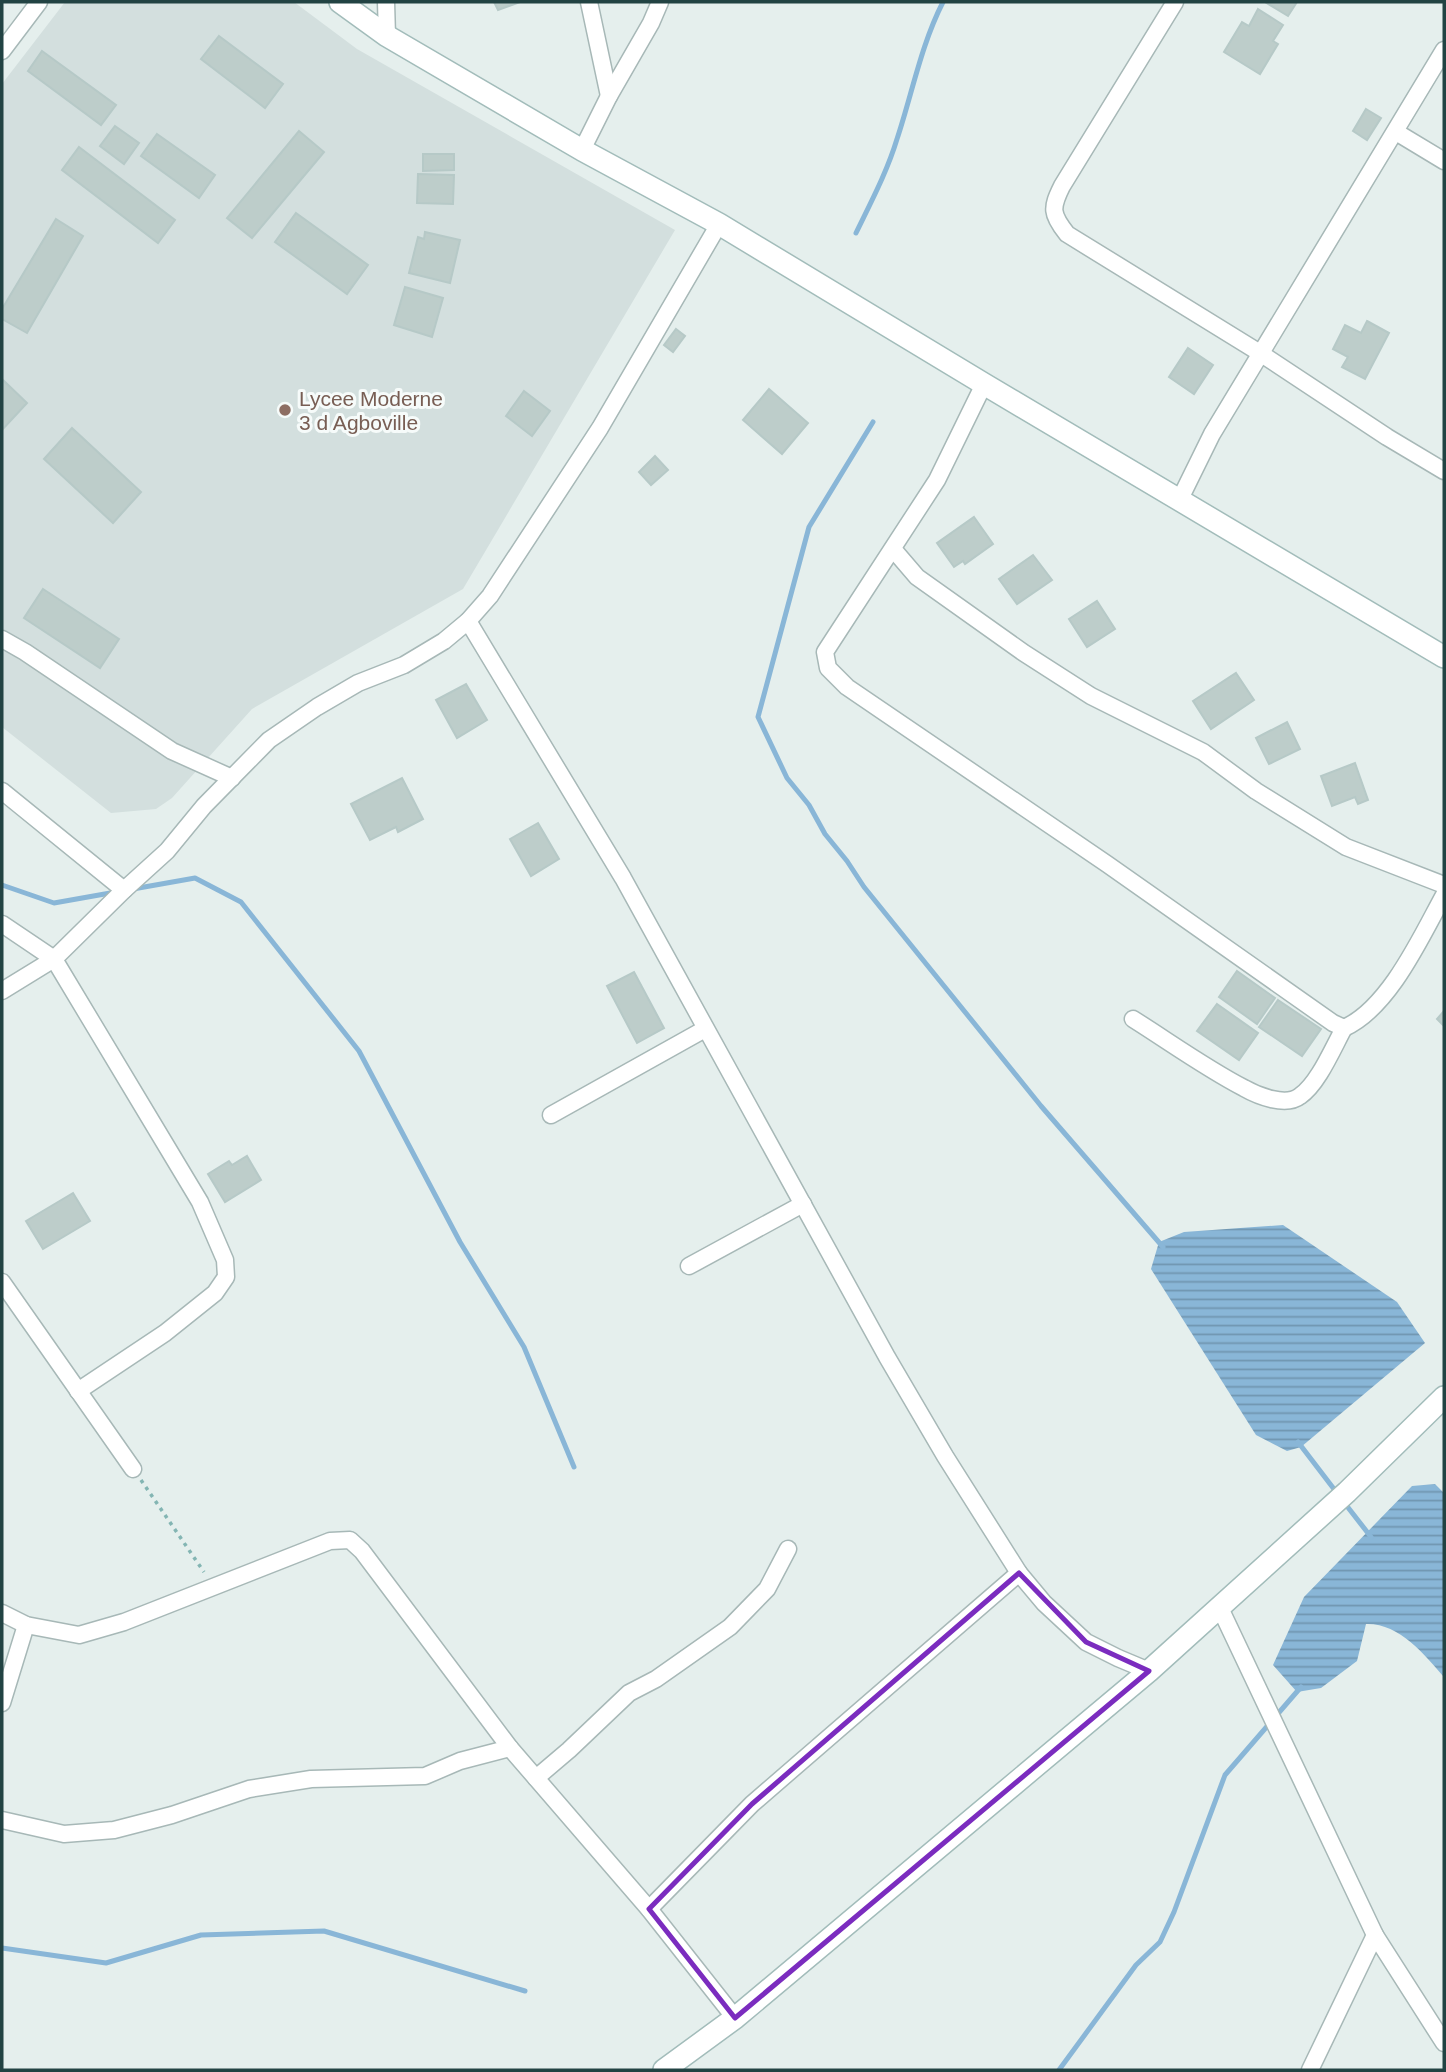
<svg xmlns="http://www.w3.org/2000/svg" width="1446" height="2072" font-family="Arial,sans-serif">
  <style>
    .built { fill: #d3dfde }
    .water { fill: url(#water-rules) }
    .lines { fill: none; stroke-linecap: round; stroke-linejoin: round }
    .stream { stroke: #89b6d7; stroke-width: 5 }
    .building { fill: #bdcdca; stroke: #b6c9c7; stroke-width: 2 }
    .street-casing { stroke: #a7b8b7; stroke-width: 19 }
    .secondary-casing { stroke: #a2bcba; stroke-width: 24 }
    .path { stroke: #83b5b3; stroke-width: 3.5; stroke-dasharray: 3.5 5; stroke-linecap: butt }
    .street { stroke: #fff; stroke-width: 16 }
    .secondary { stroke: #fff; stroke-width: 21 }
    .marked { fill: none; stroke: #7b2cbf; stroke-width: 5; stroke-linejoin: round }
    .education-dot { fill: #8d6e63; stroke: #f6fbfa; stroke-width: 2.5 }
    .labels { text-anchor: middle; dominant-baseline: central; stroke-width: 6; stroke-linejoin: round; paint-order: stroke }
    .education-label { font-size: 21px; fill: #785e54; stroke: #f6fbfa; text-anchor: start }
  </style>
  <defs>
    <pattern id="water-rules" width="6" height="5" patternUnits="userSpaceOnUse" patternTransform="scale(1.75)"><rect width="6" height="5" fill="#89b6d7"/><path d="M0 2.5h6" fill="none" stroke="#7096b0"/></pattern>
  </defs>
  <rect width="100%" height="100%" fill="#e5efed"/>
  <path class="built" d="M65,2H294L357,49L675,230L463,589L252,709L172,798L156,809L111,813L2,727V84Z"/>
  <g class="water">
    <path d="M1283,1225L1397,1302L1425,1343L1301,1447L1287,1451L1256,1435L1151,1269L1159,1242L1184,1232Z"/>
    <path d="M1435,1484L1444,1493V1677C1424,1654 1399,1623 1366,1624L1357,1661L1321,1688L1297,1692L1273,1665L1304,1597L1412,1486Z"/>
  </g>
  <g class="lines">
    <g class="stream">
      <path d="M856,233C871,202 887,172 897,139C912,94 921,45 943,2"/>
      <path d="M873,422L809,527L758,717L787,778L809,805L825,834L847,861L864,887L1041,1106L1163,1247"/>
      <path d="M2,885L54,903L116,892"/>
      <path d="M133,889L195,878L241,902L359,1051L460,1242L524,1347L574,1467"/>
      <path d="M1298,1442L1337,1493"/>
      <path d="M1343,1501L1371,1537"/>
      <path d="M2,1948L106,1963L201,1935L324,1931L525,1991"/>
      <path d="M1059,2070L1136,1965L1160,1942L1174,1912L1225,1775L1301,1687"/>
    </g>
  </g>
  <g class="building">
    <path d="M494,2H520L498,10Z"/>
    <path d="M1265,2H1297L1288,16Z"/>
    <path d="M1258,9L1283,25L1273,41L1278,44L1260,74L1224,52L1242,22L1249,26Z"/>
    <path d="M219,36L283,84L265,108L201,59Z"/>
    <path d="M42,51L116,105L101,125L28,71Z"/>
    <path d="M1366,109L1381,118L1367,140L1353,131Z"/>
    <path d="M115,126L139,143L124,164L100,146Z"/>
    <path d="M299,131L324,152L252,238L227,218Z"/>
    <path d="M157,134L215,175L199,198L141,156Z"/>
    <path d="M79,147L175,220L158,243L62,170Z"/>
    <path d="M423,154H454V170L423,171Z"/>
    <path d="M418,174L454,175L453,204L417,203Z"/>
    <path d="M296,213L368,265L347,294L275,242Z"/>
    <path d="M56,219L83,236L27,333L2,319V309Z"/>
    <path d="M425,232L460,240L450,283L409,273L418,237L424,239Z"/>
    <path d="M405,287L443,298L432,337L394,325Z"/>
    <path d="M1367,321L1389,333L1365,379L1342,367L1348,357L1333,349L1345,325L1361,333Z"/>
    <path d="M676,329L685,336L673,352L664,345Z"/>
    <path d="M1188,348L1213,365L1194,394L1169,377Z"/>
    <path d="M2,379L27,403L2,430Z"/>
    <path d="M769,389L808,423L782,454L743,420Z"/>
    <path d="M524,391L550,411L532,436L506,416Z"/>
    <path d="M72,428L141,492L113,523L44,459Z"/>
    <path d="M655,456L668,470L651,485L639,472Z"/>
    <path d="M974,517L993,544L965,564L963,561L954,567L937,543Z"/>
    <path d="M1033,555L1052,580L1017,604L999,579Z"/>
    <path d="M43,589L119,639L100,668L24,618Z"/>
    <path d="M1097,601L1115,629L1087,647L1069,619Z"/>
    <path d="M1236,673L1254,700L1211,729L1193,701Z"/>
    <path d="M466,684L487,720L457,738L436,700Z"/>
    <path d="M1287,722L1300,749L1269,764L1256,738Z"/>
    <path d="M1355,763L1368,800L1358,804L1355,797L1332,806L1321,776Z"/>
    <path d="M402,778L423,819L398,832L396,827L370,840L351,804Z"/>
    <path d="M538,823L559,859L531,876L510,839Z"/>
    <path d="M1237,971L1275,998L1257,1024L1219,997Z"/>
    <path d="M634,972L664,1028L637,1043L607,986Z"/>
    <path d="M1278,1000L1321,1029L1302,1056L1259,1027Z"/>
    <path d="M1217,1004L1258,1033L1239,1060L1197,1031Z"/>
    <path d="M1444,1011V1026L1437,1019Z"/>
    <path d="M247,1156L261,1180L225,1202L208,1174L229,1161L232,1165Z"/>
    <path d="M73,1193L90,1221L43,1249L26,1221Z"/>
  </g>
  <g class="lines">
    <defs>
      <g id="street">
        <path d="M386,2L387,36"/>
        <path d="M589,2L609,96"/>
        <path d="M1175,2L1062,186C1051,208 1051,214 1067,234L1260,353L1387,437L1444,471"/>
        <path d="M2,51L39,2"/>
        <path d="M1396,132L1444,161"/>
        <path d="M582,150L609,96L651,23L660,2"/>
        <path d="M984,384L937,480L825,652L828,668L847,687L1107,864L1333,1023L1344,1028C1389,1008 1421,937 1444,895"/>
        <path d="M1180,499L1212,434L1444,50"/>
        <path d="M893,549L917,577L1024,653L1091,696L1203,752L1256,791L1346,847L1444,885"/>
        <path d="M468,621L623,878L887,1357L945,1456L1019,1573L1044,1603L1086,1642L1118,1658L1149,1671"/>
        <path d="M2,639L25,652L172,751L232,778"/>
        <path d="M2,791L124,890"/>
        <path d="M2,924L54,959L200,1202L225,1260L226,1277L215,1293L165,1333L78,1391"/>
        <path d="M2,991L54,959L124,890L167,851L204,806L269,740L317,707L358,683L404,665L444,641L468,621L490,596L600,428L719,224"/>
        <path d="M1133,1019C1168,1041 1207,1069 1244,1088C1258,1096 1286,1107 1300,1096C1318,1084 1333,1048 1344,1028"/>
        <path d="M551,1115L705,1029"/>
        <path d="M689,1266L803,1204"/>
        <path d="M2,1282L133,1469"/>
        <path d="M1220,1608L1375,1935L1444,2043"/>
        <path d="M2,1613L26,1625L79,1635L124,1622L330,1541L350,1540L362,1551L510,1748L649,1909L735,2018"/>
        <path d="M2,1703L26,1625"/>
        <path d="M536,1778L569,1750L629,1693L656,1679L730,1627L767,1589L788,1549"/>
        <path d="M2,1820L64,1834L114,1830L172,1815L249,1789L311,1779L425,1776L460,1761L510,1748"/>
        <path d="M649,1909L752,1804L1019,1573"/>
        <path d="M1310,2070L1375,1935"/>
      </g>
      <g id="secondary">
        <path d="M340,2L387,36L582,150L719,224L984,384L1444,657"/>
        <path d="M664,2070L735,2018L1149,1671L1347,1492L1444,1397"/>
      </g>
    </defs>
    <use href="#street" class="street-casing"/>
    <use href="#secondary" class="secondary-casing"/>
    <path class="path" d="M141,1480L204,1572"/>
    <use href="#street" class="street"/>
    <use href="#secondary" class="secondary"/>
  </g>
  <path class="marked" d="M1019,1573L1086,1642L1149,1671L735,2018L649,1909L752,1804Z"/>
  <circle class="education-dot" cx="285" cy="410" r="7"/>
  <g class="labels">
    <g class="education-label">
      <text x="299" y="398">Lycee Moderne<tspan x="299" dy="24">3 d Agboville</tspan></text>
    </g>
  </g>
  <rect width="1446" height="2072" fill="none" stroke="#224343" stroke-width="7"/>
</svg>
